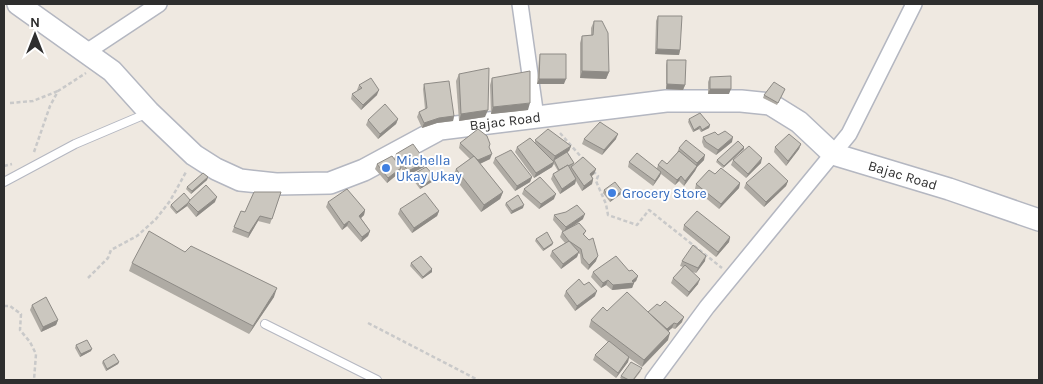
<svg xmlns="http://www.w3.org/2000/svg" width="1043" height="384" font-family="Karla,sans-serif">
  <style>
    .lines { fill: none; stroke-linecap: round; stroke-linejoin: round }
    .lane-casing { stroke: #b4b7c1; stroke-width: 10 }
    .street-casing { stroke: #b4b7c1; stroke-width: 18 }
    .secondary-casing { stroke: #b4b7c1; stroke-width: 24 }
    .path { stroke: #c9c9c9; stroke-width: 2.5; stroke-dasharray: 4 2.5; stroke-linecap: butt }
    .lane { stroke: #fff; stroke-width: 8 }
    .street { stroke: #fff; stroke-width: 15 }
    .secondary { stroke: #fff; stroke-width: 21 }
    .wall { fill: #afaba4 }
    .shaded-wall { fill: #8e8b86 }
    .building { fill: #cbc7bf; stroke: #8e8b86 }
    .shop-dot { fill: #3f7fe0; stroke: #fff; stroke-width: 2 }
    .labels { text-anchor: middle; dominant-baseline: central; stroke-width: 4; stroke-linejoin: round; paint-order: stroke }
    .street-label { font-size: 14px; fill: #2e2e2e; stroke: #fff }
    .shop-label { font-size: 14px; fill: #366cbe; stroke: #fff; text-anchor: start }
  </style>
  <rect width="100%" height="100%" fill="#efe9e1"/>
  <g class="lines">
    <defs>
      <g id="lane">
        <path d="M4,182L75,144L148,113"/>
        <path d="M265,324L377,380"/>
      </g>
      <g id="street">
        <path d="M520,4L536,117"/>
        <path d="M85,53L159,4"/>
        <path d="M653,380L707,307L849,134L914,4"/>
      </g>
      <g id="secondary">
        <path id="s1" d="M18,4L112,71L149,112L194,155L216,169L240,180L276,184L330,183L364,170L440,129L666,101H741L770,104L799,122L833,154L949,189L1039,220"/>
      </g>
    </defs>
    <use href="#lane" class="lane-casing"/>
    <use href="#street" class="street-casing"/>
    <use href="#secondary" class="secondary-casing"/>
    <g class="path">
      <path d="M10,103L33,101L58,91"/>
      <path d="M560,133L583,159"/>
      <path d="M34,152L50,106L58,91L86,73"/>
      <path d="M4,166L12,164"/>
      <path d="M593,171L598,176L596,181L606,204L608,215L637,225L649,210L722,268"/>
      <path d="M88,278L108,258L111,250L137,236L156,219L170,201L186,172"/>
      <path d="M4,306H10L21,314L20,330L30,342L36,354L34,380"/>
      <path d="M368,323L478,380"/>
    </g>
    <use href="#lane" class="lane"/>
    <use href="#street" class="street"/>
    <use href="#secondary" class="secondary"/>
  </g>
  <g class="wall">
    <path d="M658,16L680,50L679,55L655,54L656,21Z"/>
    <path d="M594,21L609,72L606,79L580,78V43L582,36L591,35V28Z"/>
    <path d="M540,54L564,84H537L539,59Z"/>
    <path d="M667,60L685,85L683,90L666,89V65Z"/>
    <path d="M459,74L485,117L459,121L456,81Z"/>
    <path d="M710,77L729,94H708V82Z"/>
    <path d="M492,78L528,110L491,114L490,85Z"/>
    <path d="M424,84L454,116L453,121L437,123L422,128L417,117L419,112L425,109L423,89Z"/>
    <path d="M359,85L377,95L361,110L351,99L352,94L358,91L357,90Z"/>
    <path d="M785,89L777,105L763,98L764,95Z"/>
    <path d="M398,119L396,124L378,139L366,125L368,120Z"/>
    <path d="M689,119L710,125L709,128L701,132L699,129L693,132L688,122Z"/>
    <path d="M718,135L732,142L716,155L704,147L702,142L703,137Z"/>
    <path d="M584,139H616L602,155L582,144Z"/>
    <path d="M535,140L571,146L569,151L563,154L574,163L573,165L596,169L594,174L592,176L593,179L592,184L582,191L576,181L575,184L560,194L551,179L553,174L558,171L554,164L552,167L534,178L515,152L517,147L535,143Z"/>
    <path d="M460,143L489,148L490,159L480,164L503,192L500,199L481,212L453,176L456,169L470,159L459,148Z"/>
    <path d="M801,144L799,149L786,166L774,152L775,147Z"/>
    <path d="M744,147V149L723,168L716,162L717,160Z"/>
    <path d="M679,148L704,160L697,167L695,171L684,186L679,181L675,185L661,174L653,186L628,167L629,162L657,168L658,165L667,164L677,153Z"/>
    <path d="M396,154L424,167L406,176L401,168L399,173L387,183L375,169L377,164L394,159Z"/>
    <path d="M495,158L532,177L530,182L515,191L493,163Z"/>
    <path d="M733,160L761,163L746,178L731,165Z"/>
    <path d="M715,174L740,183L739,188L719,209L695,189L696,184Z"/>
    <path d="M412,175L435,177V180L420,189L411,177Z"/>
    <path d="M208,177L207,180L191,194L186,189L187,187Z"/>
    <path d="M788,181L786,186L764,207L744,188L746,183Z"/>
    <path d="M524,189L554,199L539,209L522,194Z"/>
    <path d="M604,190L622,191L621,194L610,202L603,193Z"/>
    <path d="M281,192L270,224L258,221L248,238L232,232L241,211L245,212Z"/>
    <path d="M190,200L215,202L196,217L187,206L176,214L170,207L171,205Z"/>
    <path d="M328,202L365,210L364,215L361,218L370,231L368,236L361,242L347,226L342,230L326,207Z"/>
    <path d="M506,203L523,208L511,214L505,205Z"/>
    <path d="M400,209L439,211L437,216L412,233L398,214Z"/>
    <path d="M554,215L583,219L572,227L586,231L584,235L596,261L588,270L581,263L580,254L578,253L577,257L561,269L550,256L552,251L565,243L560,237L562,232H563L553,220Z"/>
    <path d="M684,225L730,237L729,242L716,257L683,230Z"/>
    <path d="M536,239L553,243L552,245L543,251L535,241Z"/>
    <path d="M185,252L274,297L249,334L129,271L132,263Z"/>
    <path d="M682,261H705L696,273L692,272L698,284L687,297L671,283L673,278L683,267L680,266Z"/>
    <path d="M411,263L432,272L422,279L410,266Z"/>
    <path d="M593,272L638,276L636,281L634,283L632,288L612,290L606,285L601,288L591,277Z"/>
    <path d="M584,285L595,296L575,311L564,296L566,291Z"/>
    <path d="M32,305L58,320L56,325L41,332L30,310Z"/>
    <path d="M607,311L648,312L682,322L675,329L672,328L668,331V340L642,367L629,358L628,362L616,378L593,360L595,355L608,342L589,327L591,320Z"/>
    <path d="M76,345L91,351L80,357L75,348Z"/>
    <path d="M103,361L119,362L118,364L106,371L102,363Z"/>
    <path d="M641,371L634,380H623L620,378L621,376Z"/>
  </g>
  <g class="shaded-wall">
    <path d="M657,49L680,50L679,55L655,54Z"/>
    <path d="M582,71L609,72L606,79L580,78Z"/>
    <path d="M539,79H566L564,84H537Z"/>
    <path d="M667,84L685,85L683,90L666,89Z"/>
    <path d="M710,89H731L729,94H708Z"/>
    <path d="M379,90L377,95L361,110L363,105Z"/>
    <path d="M530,103L528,110L491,114L493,107Z"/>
    <path d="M488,110L485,117L459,121L461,114Z"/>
    <path d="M454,116L453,121L437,123L422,128L424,123L439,118Z"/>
    <path d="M398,119L396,124L378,139L380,134Z"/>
    <path d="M710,125L709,128L701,132L702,130Z"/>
    <path d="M700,126L699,129L693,132L694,130Z"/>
    <path d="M618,134L616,139L602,155L604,150Z"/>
    <path d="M733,137L732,142L716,155L718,150Z"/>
    <path d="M801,144L799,149L786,166L788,161Z"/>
    <path d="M571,146L569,151L553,161L555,156Z"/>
    <path d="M744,147V149L723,168L724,166Z"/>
    <path d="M492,154L490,159L477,165L478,160Z"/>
    <path d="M705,155L704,160L697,167L695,171L684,186L685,181L695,168L697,163Z"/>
    <path d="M762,158L761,163L746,178L748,174Z"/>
    <path d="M426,162L424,167L406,176L408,171Z"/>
    <path d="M554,162L552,167L534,178L536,173Z"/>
    <path d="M401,168L399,173L387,183L388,178Z"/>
    <path d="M596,169L594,174L588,179L590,174Z"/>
    <path d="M661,172L660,176L653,186L655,181Z"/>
    <path d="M681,176L679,181L675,185L677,180Z"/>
    <path d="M208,177L207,180L191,194L192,191Z"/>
    <path d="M435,177V180L420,189L421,187Z"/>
    <path d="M532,177L530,182L515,191L517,186Z"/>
    <path d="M576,179L575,184L560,194L562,189Z"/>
    <path d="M593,179L592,184L582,191L584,186Z"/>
    <path d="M788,181L786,186L764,207L766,202Z"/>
    <path d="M740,183L739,188L719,209L721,204Z"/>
    <path d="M622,191L621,194L610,202L611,199Z"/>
    <path d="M503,192L500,199L481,212L484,205Z"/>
    <path d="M556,194L554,199L539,209L541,204Z"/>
    <path d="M217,197L215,202L196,217L198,212Z"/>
    <path d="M188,203L187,206L176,214L177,212Z"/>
    <path d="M524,205L523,208L511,214L512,211Z"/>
    <path d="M365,210L364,215L358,221L359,216Z"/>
    <path d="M439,211L437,216L412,233L414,228Z"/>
    <path d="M585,214L583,219L564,232L566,227Z"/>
    <path d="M260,216L258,221L248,238L249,233Z"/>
    <path d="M349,221L347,226L342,230L344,225Z"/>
    <path d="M370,231L368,236L361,242L362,237Z"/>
    <path d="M730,237L729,242L716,257L718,252Z"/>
    <path d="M553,243L552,245L543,251L544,249Z"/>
    <path d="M579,252L577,257L561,269L563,264Z"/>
    <path d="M598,256L596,261L588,270L589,265Z"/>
    <path d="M706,256L705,261L696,273L698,268Z"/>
    <path d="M432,269V272L422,279L423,277Z"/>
    <path d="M638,276L636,281L633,283H634L632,288L612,290L613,285L632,281Z"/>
    <path d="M700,279L698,284L687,297L689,292Z"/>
    <path d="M608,280L606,285L601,288L603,283Z"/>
    <path d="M277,288L274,297L249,334L253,326Z"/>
    <path d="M597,291L595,296L575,311L577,306Z"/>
    <path d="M684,317L682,322L675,329L677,324Z"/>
    <path d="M58,320L56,325L41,332L43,327Z"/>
    <path d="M674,323L672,328L665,334L667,329Z"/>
    <path d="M670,333L668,340L642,367L644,360Z"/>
    <path d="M92,349L91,351L80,357L81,354Z"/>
    <path d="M629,357L628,362L616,378L618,373Z"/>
    <path d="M119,362L118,364L106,371L107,369Z"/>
  </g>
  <g class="building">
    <path d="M658,16H682L680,50L657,49Z"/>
    <path d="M594,21H602L608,33L609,72L582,71V36L593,35Z"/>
    <path d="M540,54H566V79H539Z"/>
    <path d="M667,60H686L685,85L667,84Z"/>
    <path d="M489,68L488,110L461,114L459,74Z"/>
    <path d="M530,71V103L493,107L492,78Z"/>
    <path d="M731,76V89H710V77Z"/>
    <path d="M371,78L379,90L363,105L352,94L362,88L359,85Z"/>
    <path d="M449,81L454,116L439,118L424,123L419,112L427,108L424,84Z"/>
    <path d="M774,82L785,89L778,103L764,95Z"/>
    <path d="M385,104L398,119L380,134L368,120Z"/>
    <path d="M700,113L710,125L702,130L700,126L694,130L689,119Z"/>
    <path d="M600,122L618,134L604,150L584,139Z"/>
    <path d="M478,129L487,136L490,144L489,147L492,154L478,160L460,143Z"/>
    <path d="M548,129L571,146L555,156L535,140Z"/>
    <path d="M725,131L733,137L718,150L706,142L703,137L715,132L718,135Z"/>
    <path d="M789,134L801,144L788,161L775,147Z"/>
    <path d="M530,138L554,162L536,173L517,147Z"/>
    <path d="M686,140L705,155L697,163L679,148Z"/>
    <path d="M738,141L744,147L724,166L717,160Z"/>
    <path d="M413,144L426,162L408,171L396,154Z"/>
    <path d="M749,146L762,158L748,174L733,160Z"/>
    <path d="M511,150L532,177L517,186L495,158Z"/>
    <path d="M679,151L697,166L685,181L681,176L677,180L658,165L662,160L667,164Z"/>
    <path d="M567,152L574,163L568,166V165L559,170L554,160Z"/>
    <path d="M637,153L661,172L655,181L629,162Z"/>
    <path d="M392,156L401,168L388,178L377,164Z"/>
    <path d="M474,156L503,192L484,205L456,169Z"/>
    <path d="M583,157L596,169L590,174L593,179L584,186L571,167Z"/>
    <path d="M769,163L788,181L766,202L746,183Z"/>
    <path d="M568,165L576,179L562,189L553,174Z"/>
    <path d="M426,167L435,177L421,187L412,175Z"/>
    <path d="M721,168L740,183L721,204L696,184L709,170L715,174Z"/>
    <path d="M203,173L208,177L192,191L187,187Z"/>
    <path d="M540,177L556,194L541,204L524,189Z"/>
    <path d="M615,182L622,191L611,199L604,190Z"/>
    <path d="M206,185L217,197L198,212L188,202Z"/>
    <path d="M347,189L365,210L359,216L370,231L362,237L349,221L344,225L328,202Z"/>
    <path d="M254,192H281L272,219L260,216L249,233L234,227L241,211L245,212Z"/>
    <path d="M184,193L190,200L188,203L177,212L171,205Z"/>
    <path d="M425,193L439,211L414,228L400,209Z"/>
    <path d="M518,195L524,205L512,211L506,203Z"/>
    <path d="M577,205L585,214L566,227L554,215L566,212Z"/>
    <path d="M697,211L730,237L718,252L684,225Z"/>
    <path d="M579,223L586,231L583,234L589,240L593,238L598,256L589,265L583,258L581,249L569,241L562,232Z"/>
    <path d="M149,231L185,252L191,246L277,288L253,326L132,263Z"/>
    <path d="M547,232L553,243L544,249L536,239Z"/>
    <path d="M569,241L579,252L563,264L552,251Z"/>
    <path d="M693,245L706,256L698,268L682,261Z"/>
    <path d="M421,256L432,269L423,277L411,263Z"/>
    <path d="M616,256L629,271L632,270L638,276L632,281L634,283L613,285L608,280L603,283L593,272Z"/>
    <path d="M685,265L700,279L689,292L673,278Z"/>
    <path d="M579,279L584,285L589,282L597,291L577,306L566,291Z"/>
    <path d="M627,292L670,333L644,360L591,320L603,307L607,311Z"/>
    <path d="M46,297L58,320L43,327L32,305Z"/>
    <path d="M665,301L684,317L677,324L674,323L667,329L648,312L657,304L660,306Z"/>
    <path d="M87,340L92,349L81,354L76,345Z"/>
    <path d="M609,341L629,357L618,373L595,355Z"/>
    <path d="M114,354L119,362L107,369L103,361Z"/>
    <path d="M631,362L642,368L633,380H629L621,376Z"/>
  </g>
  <g class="shop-dot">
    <circle cx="386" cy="168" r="5"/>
    <circle cx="612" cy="193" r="5"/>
  </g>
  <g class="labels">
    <g class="street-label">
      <text stroke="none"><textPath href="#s1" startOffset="564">Bajac Road</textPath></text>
      <text stroke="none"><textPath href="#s1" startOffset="984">Bajac Road</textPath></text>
    </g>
    <g class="shop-label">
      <text x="396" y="160">Michella<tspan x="396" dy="16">Ukay Ukay</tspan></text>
      <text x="622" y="193">Grocery Store</text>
    </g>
  </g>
  <rect width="1043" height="384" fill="none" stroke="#2e2e2e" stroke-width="10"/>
  <g transform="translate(35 35)" stroke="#ffffff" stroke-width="4" paint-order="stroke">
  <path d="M0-4L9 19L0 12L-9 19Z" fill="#2e2e2e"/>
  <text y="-8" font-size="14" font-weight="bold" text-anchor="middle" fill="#2e2e2e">N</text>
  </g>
</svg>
